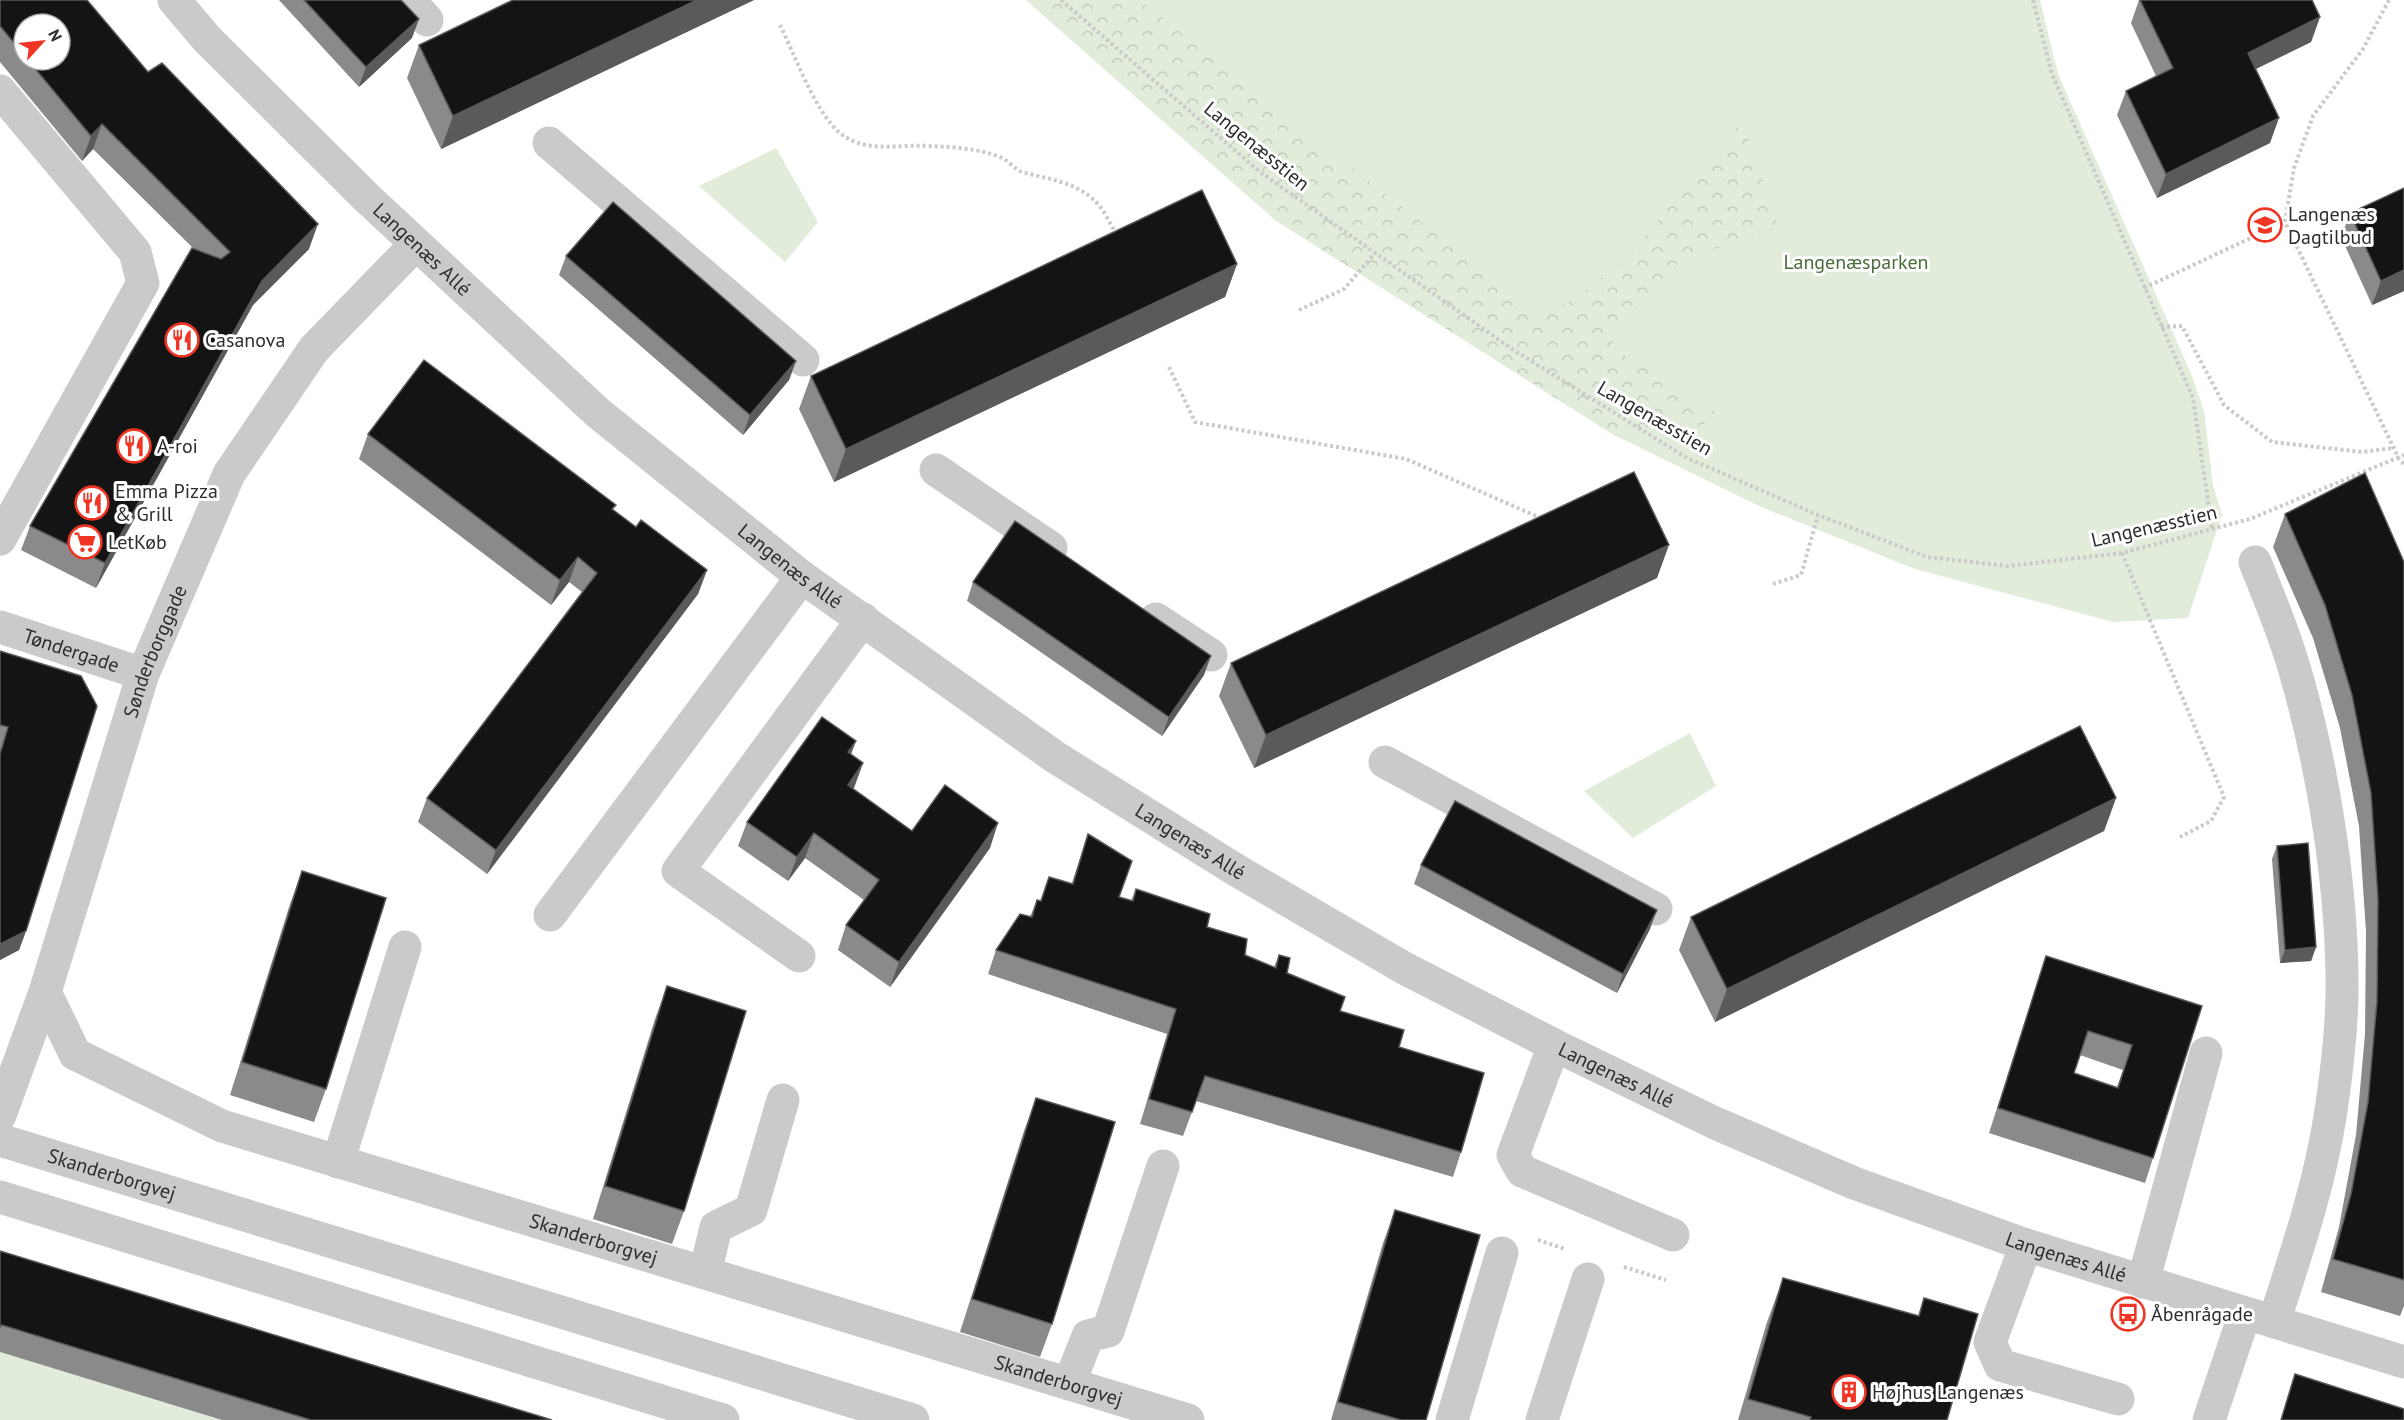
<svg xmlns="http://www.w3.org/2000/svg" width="2404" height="1420" font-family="'PT Sans',sans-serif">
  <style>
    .green { fill: #e1ecda }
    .forest { fill: url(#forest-crowns) }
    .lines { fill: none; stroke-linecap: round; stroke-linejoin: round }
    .path { stroke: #cacaca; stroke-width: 4; stroke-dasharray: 3 3; stroke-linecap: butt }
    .minor { stroke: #cacaca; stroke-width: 33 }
    .wall { fill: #8a8a8a; fill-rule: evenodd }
    .shaded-wall { fill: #5a5a5a }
    .building { fill: #141414; stroke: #5a5a5a; stroke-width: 1.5; fill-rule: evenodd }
    .labels { text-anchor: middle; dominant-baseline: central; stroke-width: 6; stroke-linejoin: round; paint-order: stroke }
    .street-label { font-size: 20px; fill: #2d2d2d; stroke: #fff }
    .poi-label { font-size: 20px; fill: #2d2d2d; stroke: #fff; text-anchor: start }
    .park-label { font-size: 20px; fill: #486b38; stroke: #fff }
  </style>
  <defs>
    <pattern id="forest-crowns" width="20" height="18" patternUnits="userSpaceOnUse" patternTransform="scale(1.5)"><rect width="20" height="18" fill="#e1ecda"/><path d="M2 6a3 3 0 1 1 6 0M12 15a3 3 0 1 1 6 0" fill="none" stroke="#c1cbbb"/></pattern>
  </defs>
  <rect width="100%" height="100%" fill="#fff"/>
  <g class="green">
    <path d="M1026,0H2040L2058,74L2192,376L2204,411L2213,485L2222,515L2188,618L2113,622L1915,569L1761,507L1614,435L1275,220Z"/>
    <path d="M776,148L818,222L785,262L699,186Z"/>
    <path d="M1690,733L1716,786L1633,838L1584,791Z"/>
    <path d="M0,1352L222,1420H0Z"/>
  </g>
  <path class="forest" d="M1026,0H1139L1540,316L1574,299L1628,256L1736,128L1746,130L1777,224L1749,241L1686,255L1612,339L1616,350L1723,417L1692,428L1614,435L1275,220Z"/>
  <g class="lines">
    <g class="path">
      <path d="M1061,0L1260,172L1512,349L1687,458L1818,515L1927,557L2008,566L2122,553L2250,519L2404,455"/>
      <path d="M2033,0L2052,74L2193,398L2212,528"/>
      <path d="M2389,0L2363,49L2313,116L2294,168L2285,222L2399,459L2404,464"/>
      <path d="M780,25C794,53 816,114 840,133C866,154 897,144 928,146C952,147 977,148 1000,157C1008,160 1014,169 1022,172C1047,179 1073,181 1094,200C1103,208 1110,223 1116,234"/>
      <path d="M2144,288L2285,222"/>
      <path d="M1299,310L1344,289L1375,253"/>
      <path d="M2161,327L2182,326L2224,405L2272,442L2362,452L2394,448"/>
      <path d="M1169,367L1195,422L1406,459L1543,519"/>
      <path d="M2122,553L2224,797L2211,821L2180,837"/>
      <path d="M1773,584L1801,575L1818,515"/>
      <path d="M1538,1240L1565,1249"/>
      <path d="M1624,1267L1666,1280"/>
    </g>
    <g class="minor">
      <path id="s1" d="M174,0L207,39L367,198L597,412L802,577L1055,757L1236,870L1404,968L1554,1045L1715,1123L1854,1183L2026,1245L2404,1362"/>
      <path d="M409,0L427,20"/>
      <path d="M0,91L135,252L143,283L0,539"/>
      <path d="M549,143L803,360"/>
      <path d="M936,470L1051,548"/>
      <path d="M2255,562C2271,602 2288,643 2299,685C2324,775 2341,884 2342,977C2343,1023 2337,1071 2330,1117C2319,1187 2296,1254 2274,1322"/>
      <path d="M1156,619L1211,655"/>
      <path id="s2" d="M0,627L143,674"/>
      <path d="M1385,762L1656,909"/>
      <path d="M550,915L802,577"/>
      <path d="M799,956L678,871L863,619"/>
      <path id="s3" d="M45,992L75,1054L222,1126L1188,1420"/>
      <path d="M1554,1045L1513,1155L1522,1171L1673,1235"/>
      <path id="s4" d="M0,1115L45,992L143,674L229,474L314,349L415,245"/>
      <path id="s5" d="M0,1140L913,1420"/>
      <path d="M338,1162L405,947"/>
      <path d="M0,1197L723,1420"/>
      <path d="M2026,1245L1990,1342L2000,1365L2118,1399"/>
      <path d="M705,1273L716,1227L751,1210L783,1100"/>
      <path d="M2143,1282L2206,1053"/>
      <path d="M1069,1384L1088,1336L1108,1331L1163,1166"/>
      <path d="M1452,1420L1502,1253"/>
      <path d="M1542,1420L1588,1279"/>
      <path d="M2209,1420L2245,1313"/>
    </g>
  </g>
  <g class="wall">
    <path d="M0,0L148,72L309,249L253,305L96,588L21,550L30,526L193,248L93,149L82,161L0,62ZM24,24L60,60H24Z"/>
    <path d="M279,0H401L412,38L359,87Z"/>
    <path d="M513,0H754L441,149L407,78L419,45Z"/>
    <path d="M2139,0H2312L2320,17L2311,42L2256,69L2270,143L2157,198L2117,115L2126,91L2156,76L2131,23Z"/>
    <path d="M2404,188V291L2372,305L2341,237L2350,213Z"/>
    <path d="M566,256L796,361L789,380L743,435L559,275Z"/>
    <path d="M1237,264L1225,297L834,482L799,409L811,376Z"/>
    <path d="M368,434L614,510L636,527L707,570L698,594L487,874L418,822L427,798L582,592L569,582L551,605L359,459Z"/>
    <path d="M2285,514L2404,562V1306L2400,1316L2321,1292L2339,1227L2356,1135L2365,1034L2366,932L2359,826L2340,728L2313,638L2273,547Z"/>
    <path d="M1657,578L1254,768L1219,696L1231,663Z"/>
    <path d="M973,582L1204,675L1162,736L967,601Z"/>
    <path d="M0,651L81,676L26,931L19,950L0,960Z"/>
    <path d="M851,755L863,763L853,789L912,831L990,848L890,987L838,950L846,925L864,900L805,858L788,881L738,846L747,822Z"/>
    <path d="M2116,798L2104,831L1715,1022L1679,950L1691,917Z"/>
    <path d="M1088,834L1119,897L1131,901L1136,889L1207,927L1245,955L1274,967L1279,955L1287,973L1340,1011L1399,1047L1461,1152L1453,1177L1196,1101L1183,1136L1140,1124L1167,1034L988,974L996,950L1030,917L1037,900L1041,901L1072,883Z"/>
    <path d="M2277,846L2316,947L2311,961L2280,963L2272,859Z"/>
    <path d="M1421,865L1650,929L1617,993L1414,884Z"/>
    <path d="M302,871L326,1089L314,1122L230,1095L290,904Z"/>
    <path d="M2046,956L2202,1006L2153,1158L2145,1183L1989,1133L2038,980ZM2080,1055L2123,1070L2117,1087L2074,1073Z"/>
    <path d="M667,986L684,1211L672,1244L593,1219L655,1019Z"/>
    <path d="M1036,1098L1052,1324L1040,1357L960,1332L1024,1131Z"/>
    <path d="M1395,1210L1426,1420H1331L1383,1243Z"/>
    <path d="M0,1251L552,1420H222L0,1352Z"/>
    <path d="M1783,1278L1918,1316L1924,1298L1947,1420H1738L1766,1325Z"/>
  </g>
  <g class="shaded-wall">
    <path d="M697,0H754L441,149L453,116Z"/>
    <path d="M2320,17L2311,42L2239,77L2248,53Z"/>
    <path d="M419,19L412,38L359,87L366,67Z"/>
    <path d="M2279,118L2270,143L2157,198L2166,174Z"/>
    <path d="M102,124L93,149L82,161L91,136Z"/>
    <path d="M318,224L309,249L253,305L96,588L105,563L262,281Z"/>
    <path d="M1237,264L1225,297L834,482L846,449Z"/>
    <path d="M2404,270V291L2372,305L2381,281Z"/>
    <path d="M796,361L789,380L743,435L750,415Z"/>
    <path d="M1669,545L1657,578L1254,768L1266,735Z"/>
    <path d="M578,557L569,582L551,605L560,580Z"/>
    <path d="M707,570L698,594L487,874L496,850Z"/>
    <path d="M1211,656L1204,675L1162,736L1169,717Z"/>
    <path d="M856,741L847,765L848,752Z"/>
    <path d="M863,763L854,788L839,809L848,785Z"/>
    <path d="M2116,798L2104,831L1715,1022L1727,989Z"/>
    <path d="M998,823L990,848L890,987L899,962Z"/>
    <path d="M814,833L805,858L788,881L797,857Z"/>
    <path d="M1657,910L1650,929L1617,993L1623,974Z"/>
    <path d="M26,931L19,950L0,960V944Z"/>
    <path d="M2316,947L2311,961L2280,963L2285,950Z"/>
  </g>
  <g class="building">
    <path d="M0,0H87L148,72L162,63L318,224L262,281L105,563L30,526L192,248L221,259L230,252L102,124L91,136L28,60H60V24H24V55L0,26Z"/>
    <path d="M304,0H401L419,19L366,67Z"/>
    <path d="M513,0H697L453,116L419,45Z"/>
    <path d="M2140,0H2312L2320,17L2248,53L2279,118L2166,174L2126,91L2173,68Z"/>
    <path d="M2404,188V270L2381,281L2350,213Z"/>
    <path d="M1202,190L1237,264L846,449L811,376Z"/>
    <path d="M613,202L796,361L750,415L566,256Z"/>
    <path d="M424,360L616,505L612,509L636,527L641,520L707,570L496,850L427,798L597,573L578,557L560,580L368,434Z"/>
    <path d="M1634,472L1669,545L1266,735L1231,663Z"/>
    <path d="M2365,473L2404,562V1280L2333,1259L2351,1194L2368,1102L2377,1001L2378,899L2371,793L2352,695L2325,605L2285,514Z"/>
    <path d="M1015,521L1211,656L1169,717L973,582Z"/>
    <path d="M0,651L81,676L97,706L26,931L0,944V754L8,727L0,725Z"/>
    <path d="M822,717L856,741L848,752L863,763L848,785L912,831L945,785L998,823L899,962L846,925L879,880L814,833L797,857L747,822Z"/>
    <path d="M2080,726L2116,798L1727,989L1691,917Z"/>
    <path d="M1455,801L1657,910L1623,974L1421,865Z"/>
    <path d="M1088,834L1132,861L1119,897L1133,901L1136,889L1210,914L1207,927L1247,939L1245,955L1276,968L1279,955L1290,958L1287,973L1345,997L1340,1011L1404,1030L1399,1047L1484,1073L1461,1152L1205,1076L1192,1112L1149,1099L1176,1009L996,950L1020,914L1032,917L1037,900L1041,901L1049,877L1073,884Z"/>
    <path d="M2308,843L2316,947L2285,950L2277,846Z"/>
    <path d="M302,871L386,898L326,1089L242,1062Z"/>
    <path d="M2046,956L2202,1006L2153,1158L1998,1108ZM2088,1031L2132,1045L2118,1088L2074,1073Z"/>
    <path d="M667,986L746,1011L684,1211L605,1186Z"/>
    <path d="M1036,1098L1115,1122L1052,1324L972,1299Z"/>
    <path d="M1395,1210L1480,1235L1426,1420H1401L1338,1402Z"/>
    <path d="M0,1251L552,1420H311L2,1325L0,1327Z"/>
    <path d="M1783,1278L1919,1316L1924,1298L1978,1314L1947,1420H1810L1811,1417L1748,1399Z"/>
    <path d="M2295,1374L2404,1409V1420H2281Z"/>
  </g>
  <defs>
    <symbol id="school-ring" viewBox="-11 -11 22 22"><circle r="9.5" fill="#fff" stroke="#f03524" stroke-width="1.5"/><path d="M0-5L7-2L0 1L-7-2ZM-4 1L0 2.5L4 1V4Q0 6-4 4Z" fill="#f03524"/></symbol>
    <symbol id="restaurant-ring" viewBox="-11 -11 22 22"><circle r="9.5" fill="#fff" stroke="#f03524" stroke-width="1.5"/><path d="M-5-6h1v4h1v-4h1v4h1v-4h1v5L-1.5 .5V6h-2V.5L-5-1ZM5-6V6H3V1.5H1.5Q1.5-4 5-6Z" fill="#f03524"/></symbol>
    <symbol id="supermarket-ring" viewBox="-11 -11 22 22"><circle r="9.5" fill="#fff" stroke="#f03524" stroke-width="1.5"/><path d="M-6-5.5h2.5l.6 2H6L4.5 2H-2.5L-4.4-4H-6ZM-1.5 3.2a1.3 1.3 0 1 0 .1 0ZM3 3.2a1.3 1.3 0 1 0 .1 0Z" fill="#f03524"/></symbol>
    <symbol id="bus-ring" viewBox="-11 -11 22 22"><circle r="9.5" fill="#fff" stroke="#f03524" stroke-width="1.5"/><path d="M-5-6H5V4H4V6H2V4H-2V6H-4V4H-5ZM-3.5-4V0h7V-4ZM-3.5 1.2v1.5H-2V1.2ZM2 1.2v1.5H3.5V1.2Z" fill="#f03524"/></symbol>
    <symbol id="building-ring" viewBox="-11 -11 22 22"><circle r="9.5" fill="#fff" stroke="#f03524" stroke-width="1.5"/><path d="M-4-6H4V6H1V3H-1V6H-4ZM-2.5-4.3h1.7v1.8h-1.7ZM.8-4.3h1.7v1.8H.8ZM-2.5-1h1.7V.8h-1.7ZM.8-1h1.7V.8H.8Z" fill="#f03524"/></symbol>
  </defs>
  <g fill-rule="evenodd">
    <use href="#school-ring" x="2246" y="206" width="38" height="38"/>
    <use href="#restaurant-ring" x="163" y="321" width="38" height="38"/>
    <use href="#restaurant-ring" x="115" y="427" width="38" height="38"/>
    <use href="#restaurant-ring" x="73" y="484" width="38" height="38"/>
    <use href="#supermarket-ring" x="66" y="523" width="38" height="38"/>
    <use href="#bus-ring" x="2109" y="1295" width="38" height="38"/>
    <use href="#building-ring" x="1830" y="1373" width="38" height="38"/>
  </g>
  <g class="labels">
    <g class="street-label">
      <text transform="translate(1257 146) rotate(39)">Langenæsstien</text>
      <text stroke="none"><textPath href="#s1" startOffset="352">Langenæs Allé</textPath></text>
      <text transform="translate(1655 418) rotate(30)">Langenæsstien</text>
      <text transform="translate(2154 526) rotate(-13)">Langenæsstien</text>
      <text stroke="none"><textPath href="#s1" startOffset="838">Langenæs Allé</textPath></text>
      <text stroke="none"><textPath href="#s2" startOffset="75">Tøndergade</textPath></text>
      <text stroke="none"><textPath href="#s4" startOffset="489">Sønderborggade</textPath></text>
      <text stroke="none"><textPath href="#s1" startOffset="1324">Langenæs Allé</textPath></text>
      <text stroke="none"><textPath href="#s1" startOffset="1810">Langenæs Allé</textPath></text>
      <text stroke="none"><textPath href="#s5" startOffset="117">Skanderborgvej</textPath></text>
      <text stroke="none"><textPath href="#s3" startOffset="621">Skanderborgvej</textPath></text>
      <text stroke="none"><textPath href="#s1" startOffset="2296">Langenæs Allé</textPath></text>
      <text stroke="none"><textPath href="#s3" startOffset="1107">Skanderborgvej</textPath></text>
    </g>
    <g class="poi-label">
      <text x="2288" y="214">Langenæs<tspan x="2288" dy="23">Dagtilbud</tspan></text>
      <text x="205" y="340">Casanova</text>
      <text x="157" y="446">A-roi</text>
      <text x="115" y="491">Emma Pizza<tspan x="115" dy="23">&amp; Grill</tspan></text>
      <text x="108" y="542">LetKøb</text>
      <text x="2151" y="1314">Åbenrågade</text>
      <text x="1872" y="1392">Højhus Langenæs</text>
    </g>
    <g class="park-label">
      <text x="1856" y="262">Langenæsparken</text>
    </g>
  </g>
  <g transform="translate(42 42) rotate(63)"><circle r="28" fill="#ffffff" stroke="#ababab" stroke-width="1.5"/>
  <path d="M0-4.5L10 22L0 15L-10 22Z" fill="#f03524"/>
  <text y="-9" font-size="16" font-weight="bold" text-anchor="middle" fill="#2d2d2d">N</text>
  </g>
</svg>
